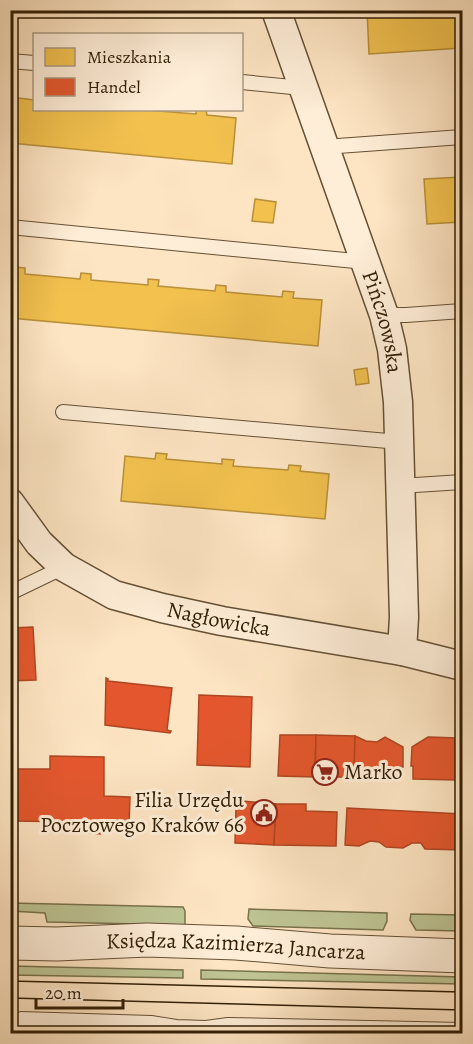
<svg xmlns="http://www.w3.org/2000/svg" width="473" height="1044" font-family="Alegreya,serif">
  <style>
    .green { fill: #bec494; stroke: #78724c; stroke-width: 1.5 }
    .homes { fill: #f2c14e; stroke: #b89038; stroke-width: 1.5 }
    .shops { fill: #e4572e; stroke: #af4622; stroke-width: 1.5 }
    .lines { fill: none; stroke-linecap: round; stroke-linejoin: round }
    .service-casing { stroke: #655034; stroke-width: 16 }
    .minor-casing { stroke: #655034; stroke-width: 31 }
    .tertiary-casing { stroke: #655034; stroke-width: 35 }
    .service { stroke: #feedd7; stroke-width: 14 }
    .minor { stroke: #feedd7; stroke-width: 28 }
    .tertiary { stroke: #feedd7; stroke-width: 33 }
    .tram { stroke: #321f05; stroke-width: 1.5 }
    .labels { text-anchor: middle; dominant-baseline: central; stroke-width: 6; stroke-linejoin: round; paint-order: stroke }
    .street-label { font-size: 22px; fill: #321f05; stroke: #feedd7 }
    .poi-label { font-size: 22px; fill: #321f05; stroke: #feedd7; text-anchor: start }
  </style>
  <rect width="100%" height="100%" fill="#fde4c2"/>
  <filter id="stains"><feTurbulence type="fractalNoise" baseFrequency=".00333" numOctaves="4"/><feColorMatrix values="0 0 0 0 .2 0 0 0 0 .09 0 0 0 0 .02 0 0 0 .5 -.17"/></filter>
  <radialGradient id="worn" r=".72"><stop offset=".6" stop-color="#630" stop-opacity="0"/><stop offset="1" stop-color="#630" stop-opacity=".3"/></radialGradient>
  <g class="green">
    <path d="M10,903L183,907L185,911V925L47,922L45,913L11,911Z"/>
    <path d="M249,909L387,913V921L383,930L253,926L248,919Z"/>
    <path d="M411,914L462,915V931L416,930L410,920Z"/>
    <path d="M11,966L183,970V978L11,975Z"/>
    <path d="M201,970L462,977V984L201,979Z"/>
  </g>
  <g class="homes">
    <path d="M367,10H462V48L369,54Z"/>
    <path d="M10,97L34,100V110H145L196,114V110H206L207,115L236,118L232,164L10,143Z"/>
    <path d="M462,177V222L427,224L424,179Z"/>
    <path d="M255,199L276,202L273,223L252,221Z"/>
    <path d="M14,267L25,268V274L80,279L81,273L91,274V280L148,285V279L159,280L158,286L215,291L216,285L226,286V292L282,297L283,291L294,292L293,298L322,300L318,346L10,318V272H14Z"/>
    <path d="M460,348H462V392Z"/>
    <path d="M367,368L369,383L356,385L354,370Z"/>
    <path d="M156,453L167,454L166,459L222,464V459L234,460L233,466L288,470L289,465L301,466L300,471L329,474L325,519L121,501L125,456L155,459Z"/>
  </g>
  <g class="shops">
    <path d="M33,627L36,680L10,681V628Z"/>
    <path d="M106,678L108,679V681L172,688L167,730L171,731L170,733L105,725Z"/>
    <path d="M199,695L252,697L250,767L197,765Z"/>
    <path d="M280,735H316L315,777L278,776Z"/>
    <path d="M316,735L355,736L354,777H315Z"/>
    <path d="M355,736L366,741L377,742L385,737L403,747V767H400V778L354,777Z"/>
    <path d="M458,736L459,737L462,736V782L456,781Z"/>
    <path d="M428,737L458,738L456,780L413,779V766H411L412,747Z"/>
    <path d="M50,756L104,757V796L130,797L129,825H103L102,834L86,833V822L10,821V769H50Z"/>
    <path d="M242,801L276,804L274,845L235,843L236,808Z"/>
    <path d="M276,804H306V811L337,812L336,846L274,845Z"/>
    <path d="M347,808L462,814V850L425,849L421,843H412L403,848L386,847L379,842L370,841L359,846L345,845Z"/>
  </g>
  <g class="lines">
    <defs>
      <g id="service">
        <path d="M10,61L34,63"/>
        <path d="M242,82L302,88"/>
        <path d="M324,147L462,137"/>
        <path d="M10,227L365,262"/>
        <path d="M384,315H406L462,311"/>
        <path d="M63,412L399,442"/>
        <path d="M400,486L462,482"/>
        <path d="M10,593L64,567"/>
        <path d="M10,1028L21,1019L151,1023L176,1027L206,1028L228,1025L462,1030"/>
      </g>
      <g id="minor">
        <path id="s1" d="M276,10L384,315L392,349L398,402L404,617L402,651"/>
        <path id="s2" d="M10,503L39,543L64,567L114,595L162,608L222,621L402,651L462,666"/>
      </g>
      <g id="tertiary">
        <path id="s3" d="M10,943L57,944L147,940L236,943L330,951L462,956"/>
      </g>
    </defs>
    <use href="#service" class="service-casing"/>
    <use href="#minor" class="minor-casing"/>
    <use href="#tertiary" class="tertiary-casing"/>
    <use href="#service" class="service"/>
    <use href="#minor" class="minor"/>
    <use href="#tertiary" class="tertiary"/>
    <g class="tram">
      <path d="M10,981L462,992"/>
      <path d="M10,998L462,1010"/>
    </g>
  </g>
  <defs>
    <symbol id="supermarket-ring" viewBox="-11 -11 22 22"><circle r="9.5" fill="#feedd7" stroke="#8f2418" stroke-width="1.5"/><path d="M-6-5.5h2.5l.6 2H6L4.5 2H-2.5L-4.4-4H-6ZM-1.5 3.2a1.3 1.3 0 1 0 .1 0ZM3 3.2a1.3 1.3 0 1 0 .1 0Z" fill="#8f2418"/></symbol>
    <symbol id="civic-ring" viewBox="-11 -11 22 22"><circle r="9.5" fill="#feedd7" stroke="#8f2418" stroke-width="1.5"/><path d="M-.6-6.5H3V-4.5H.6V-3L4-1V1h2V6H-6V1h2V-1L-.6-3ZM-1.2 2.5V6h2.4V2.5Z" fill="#8f2418"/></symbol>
  </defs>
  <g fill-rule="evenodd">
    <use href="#supermarket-ring" x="310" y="757" width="30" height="30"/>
    <use href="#civic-ring" x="249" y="798" width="30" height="30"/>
  </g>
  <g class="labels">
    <g class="street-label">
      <text stroke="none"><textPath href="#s1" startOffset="330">Pińczowska</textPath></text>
      <text stroke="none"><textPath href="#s2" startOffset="249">Nagłowicka</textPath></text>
      <text stroke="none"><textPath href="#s3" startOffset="226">Księdza Kazimierza Jancarza</textPath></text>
    </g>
    <g class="poi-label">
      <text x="344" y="772">Marko</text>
      <text x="244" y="800" text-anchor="end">Filia Urzędu<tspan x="244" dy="25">Pocztowego Kraków 66</tspan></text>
    </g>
  </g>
  <rect width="473" height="1044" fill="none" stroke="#fde4c2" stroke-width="36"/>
  <rect x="12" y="12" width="449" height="1020" fill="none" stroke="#321f05" stroke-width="3"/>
  <rect x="18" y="18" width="437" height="1008" fill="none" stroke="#321f05" stroke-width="1.5"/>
  <rect x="33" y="33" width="210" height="78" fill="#feedd7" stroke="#ac9b83" stroke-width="1.5"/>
  <rect x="45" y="48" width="30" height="18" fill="#f2c14e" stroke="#ac9b83" stroke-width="1.5"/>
  <text x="87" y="63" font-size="18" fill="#321f05">Mieszkania</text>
  <rect x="45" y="78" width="30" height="18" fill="#e4572e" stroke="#ac9b83" stroke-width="1.5"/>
  <text x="87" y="93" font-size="18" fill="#321f05">Handel</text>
  <path d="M36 999v9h87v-9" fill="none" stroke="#321f05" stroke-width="3"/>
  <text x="45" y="999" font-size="18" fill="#321f05" stroke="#feedd7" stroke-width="4.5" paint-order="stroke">20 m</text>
  <rect width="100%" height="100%" filter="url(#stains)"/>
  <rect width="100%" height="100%" fill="url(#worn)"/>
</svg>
